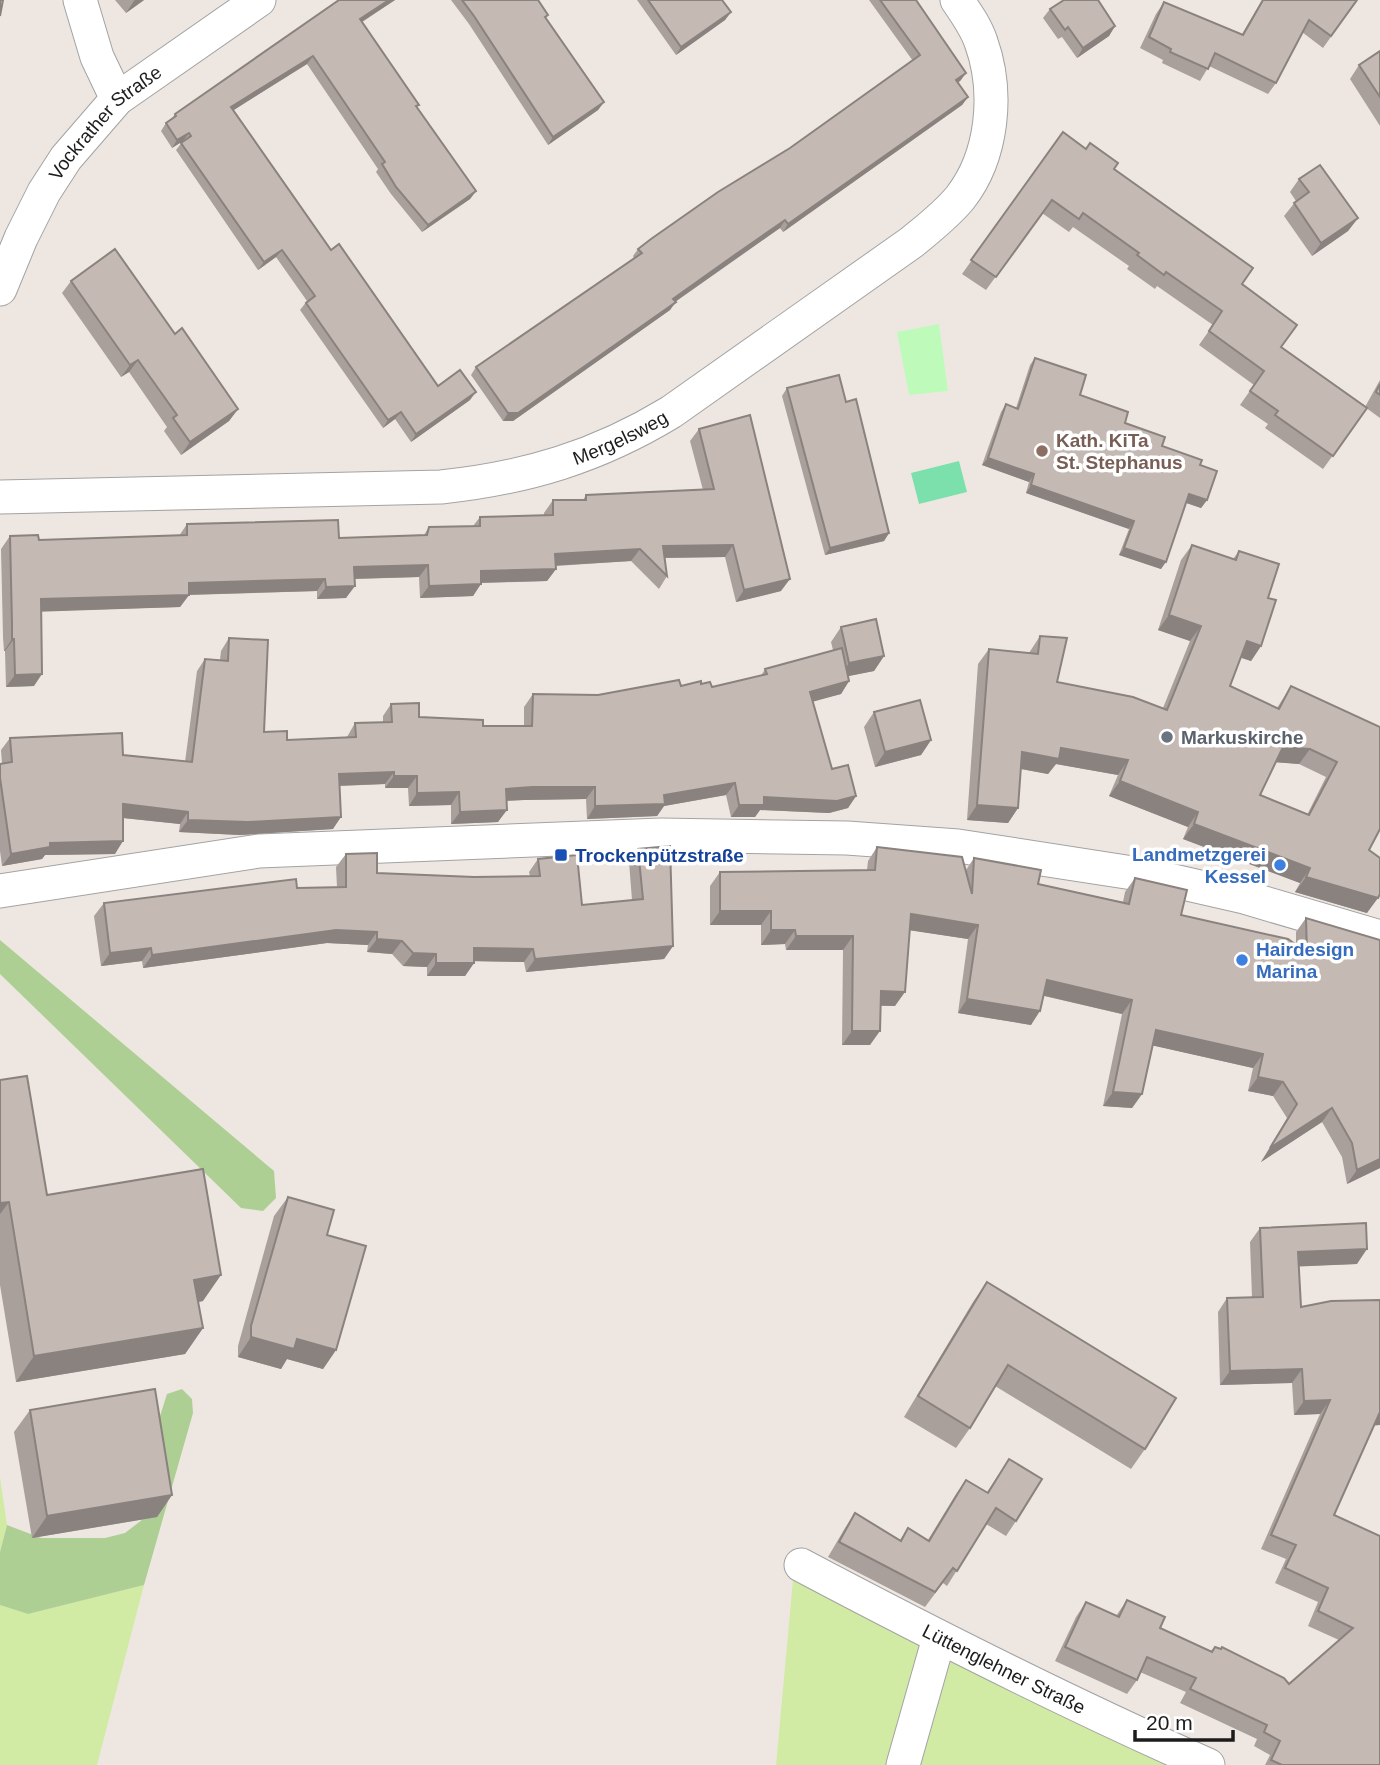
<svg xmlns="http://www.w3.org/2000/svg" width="1380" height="1765" font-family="Helvetica,sans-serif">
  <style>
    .grass { fill: #d1eba4 }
    .forest { fill: #adcf93 }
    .park { fill: #befbba }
    .pitch { fill: #7be0ab }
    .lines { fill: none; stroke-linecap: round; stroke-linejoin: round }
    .minor-casing { stroke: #a3a3a3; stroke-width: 35 }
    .minor { stroke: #fff; stroke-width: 33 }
    .wall { fill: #a99f9b; fill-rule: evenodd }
    .shaded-wall { fill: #8a827e }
    .building { fill: #c5b9b4; stroke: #8a827e; stroke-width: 2; fill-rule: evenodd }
    .education-dot { fill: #8d6e63; stroke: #fff; stroke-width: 2.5 }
    .worship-dot { fill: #6b7280; stroke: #fff; stroke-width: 2.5 }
    .transit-dot { fill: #1a4fb4; stroke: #fff; stroke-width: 2.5 }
    .shop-dot { fill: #3f7fe0; stroke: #fff; stroke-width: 2.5 }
    .labels { text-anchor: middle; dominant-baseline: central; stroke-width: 7; stroke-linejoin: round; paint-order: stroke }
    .street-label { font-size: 19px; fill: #1c1c1c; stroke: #fff }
    .education-label { font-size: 19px; font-weight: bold; fill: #785e54; stroke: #fff; text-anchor: start }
    .worship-label { font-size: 19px; font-weight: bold; fill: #5b616d; stroke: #fff; text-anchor: start }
    .shop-label { font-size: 19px; font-weight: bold; fill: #366cbe; stroke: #fff; text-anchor: end }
    .transit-label { font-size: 19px; font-weight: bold; fill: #164399; stroke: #fff; text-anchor: start }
  </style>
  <rect width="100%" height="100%" fill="#eee7e1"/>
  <g class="grass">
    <path d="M0,1477L7,1525L0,1552Z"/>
    <path d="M794,1569L929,1644L893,1765H776Z"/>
    <path d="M144,1585L97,1765H0V1605L28,1614Z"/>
    <path d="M953,1655L1185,1765H913L942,1666Z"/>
  </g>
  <g class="forest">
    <path d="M0,940L274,1171L276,1198L263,1211L241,1208L0,974Z"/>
    <path d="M182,1389L192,1399L193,1413L144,1585L28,1614L0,1605V1552L7,1525L41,1538H105L125,1533L147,1516L154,1435L167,1394Z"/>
  </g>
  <path class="park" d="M939,324L948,391L909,395L897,332Z"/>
  <path class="pitch" d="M959,461L967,492L919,504L911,473Z"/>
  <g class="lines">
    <defs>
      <g id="minor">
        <path d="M80,0L97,57L117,99"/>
        <path id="s1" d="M0,289L21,238L44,192L66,158L117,99L259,0"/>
        <path id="s2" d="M0,497L441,487C526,478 597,457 671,412L912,242C929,228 946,215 960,198C993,156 999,92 981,42C976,27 966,13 957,0"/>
        <path d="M0,891L259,851L661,835L847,838L958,846L1152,876L1244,897L1380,937"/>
        <path id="s3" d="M801,1565C935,1636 1070,1704 1208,1765"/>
        <path d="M903,1765L939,1638"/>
      </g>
    </defs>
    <use href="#minor" class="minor-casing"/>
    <use href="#minor" class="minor"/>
  </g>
  <g class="wall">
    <path d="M115,0H144L126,13Z"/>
    <path d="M339,0H395L362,22L417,108L476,191L470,199L422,232L391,194L376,172L378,169L307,64L233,110L331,250L438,386L470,400L411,442L395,419L383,428L300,310L307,301L276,257L258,270L176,150L183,141L172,148L161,131L166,123L171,120L175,114Z"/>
    <path d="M451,0H538L548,15L546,18L604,102L598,110L548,145L469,24Z"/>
    <path d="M637,0H722L731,12L725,20L676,55Z"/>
    <path d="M869,0H916L961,80L958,83L968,97L962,105L783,232L780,228L723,267L675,301L670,310L513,421H503L471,375L476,367L634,258L633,256L638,249L790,148L913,61Z"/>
    <path d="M1262,0H1357L1323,48L1302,32L1276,83L1268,94L1209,66L1200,81L1162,63L1163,60L1140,48L1156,14L1164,2L1242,34Z"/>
    <path d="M1050,9L1115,26L1109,36L1077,58L1062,37L1058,39L1043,18Z"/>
    <path d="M1380,51V126L1350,79L1359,65Z"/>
    <path d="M1063,132L1114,169L1242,284L1281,348L1367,408L1323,469L1265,428L1268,424L1240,405L1254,385L1199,345L1213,325L1157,286L1155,289L1127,269L1129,266L1073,227L1069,232L1042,213L986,290L962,274Z"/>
    <path d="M1299,179L1358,218L1348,231L1312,256L1284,216L1296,201L1290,192Z"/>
    <path d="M71,281L175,334L238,409L229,421L181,455L164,431L167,427L129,372L121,377L62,293Z"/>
    <path d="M1035,358L1080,395L1162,446L1200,465L1207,500L1201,508L1186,503L1161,569L1119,555L1129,529L1026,493L1029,482L982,465L1001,412L1006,404L1016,408L1030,365Z"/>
    <path d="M1380,380V418L1365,407Z"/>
    <path d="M787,388L846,402L889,533L884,541L825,555L782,396Z"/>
    <path d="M699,429L781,591L736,602L725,557L664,558L667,576L659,589L631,561L556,566V569L547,581L481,583L473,596L420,598L419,577L355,579L346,598L317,599V591L189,595L180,607L41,611L34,686L6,687L5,651H4L3,637L1,549L10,536L39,540L179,536L187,524L339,538L424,535L429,527L473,526L480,517L544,515V513L553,500H583L586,495L703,490L690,441Z"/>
    <path d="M1192,545L1233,559L1239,551L1268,598L1261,646L1251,661L1241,658L1230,686L1277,708L1291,686L1380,727L1369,850L1367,913L1295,892L1300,883L1183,839L1188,827L1109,796L1118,775L1056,764L1048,774L1021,769L1018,808L1008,823L967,820L978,664L989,649L1029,653L1040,636L1057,682L1163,708L1190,641L1158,630L1181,560ZM1276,762L1299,764L1326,777L1307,815L1260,795Z"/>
    <path d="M841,627L884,656L874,671L848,676L849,681L841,694L812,701L832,769L856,796L848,808L829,813L760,810L755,817H731L726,795L664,806L657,816L587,819L586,799L524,800L507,801L498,822L451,824V805L409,806L408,788H385V784L340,786L333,829L240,835L179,832L180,824L123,818L115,854L45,855L42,859L2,866L0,851V764H2L1,750L10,738L123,755L185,762L197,671L205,659L220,660L221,651L229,638L264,732L287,740L347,737L355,723H383V716L391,704L419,717L483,726H524V707L533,694L598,695L701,684L712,687L761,676L765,669L833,650L831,642Z"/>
    <path d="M874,712L931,740L921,755L875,767L864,727Z"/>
    <path d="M877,847L966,870L974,858L1038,884L1123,902L1125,892L1135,878L1181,915L1296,945V932L1306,918L1380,940V1168L1347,1184L1342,1157L1322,1122L1261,1162L1287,1118L1273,1096L1248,1091L1253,1068L1152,1045L1142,1094L1132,1108L1103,1106L1122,1014L1044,996L1031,1025L958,1013L968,939L910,930L895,1006H881L870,1045H842L843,950H786L785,944L761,945V925H710V886L720,872L867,870L868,861Z"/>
    <path d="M638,849L673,946L664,959L526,972L524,962L474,961V963L465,976H427V967L403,966L392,954L367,952L368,945L327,943L143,968L142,961L101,966L94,916L104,903L297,888L337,887L336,867L346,854L377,873L474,877L530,876L529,872L538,859L582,905L632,900L629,862Z"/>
    <path d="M0,1080L47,1195L203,1301L198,1302L203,1328L185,1354L16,1382L0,1285Z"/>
    <path d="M288,1197L327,1235L336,1350L323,1369L287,1359L281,1369L238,1357V1346L274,1216Z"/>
    <path d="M1260,1228L1357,1264L1299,1266L1301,1307L1373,1426L1334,1515L1380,1765H1265L1270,1755L1254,1746L1257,1739L1180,1703L1186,1692L1140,1672L1137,1680L1127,1694L1055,1661L1076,1617L1086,1602L1116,1616L1127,1600L1160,1628L1211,1651L1215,1647L1289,1684L1339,1640L1308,1626L1318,1602L1275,1583L1286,1559L1261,1549L1320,1414L1294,1415L1292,1383L1220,1385L1218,1312L1227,1298L1252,1297L1250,1242Z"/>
    <path d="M987,1282L1145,1449L1131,1469L995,1386L970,1428L956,1448L904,1417L973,1302Z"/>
    <path d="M30,1410L172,1495L157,1517L32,1538L14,1432Z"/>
    <path d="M1009,1459L1016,1521L1006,1536L986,1524L947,1586L943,1583L925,1607L828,1557L845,1528L855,1513L900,1540L908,1528L928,1540L956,1494L966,1480L987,1492Z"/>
  </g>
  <g class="shaded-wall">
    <path d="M135,0H144L126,13L134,1Z"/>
    <path d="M389,0H395L354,27L360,19Z"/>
    <path d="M731,12L725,20L676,55L681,47Z"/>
    <path d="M1115,26L1109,36L1077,58L1083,48Z"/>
    <path d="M313,56L307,64L226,115L231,107Z"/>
    <path d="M966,73L961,80L950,88L956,80Z"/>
    <path d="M968,97L962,105L783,232L788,224Z"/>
    <path d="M604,102L598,110L548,145L553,137Z"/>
    <path d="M189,133L183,141L172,148L177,140Z"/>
    <path d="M476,191L470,199L422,232L428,225Z"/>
    <path d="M1358,218L1348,231L1312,256L1321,243Z"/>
    <path d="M785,220L780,228L668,307L673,299Z"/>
    <path d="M282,250L276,257L258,270L264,262Z"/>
    <path d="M676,302L670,310L513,421H503L508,413Z"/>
    <path d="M138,360L129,372L121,377L130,365Z"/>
    <path d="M476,392L470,400L411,442L416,434Z"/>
    <path d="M238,409L229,421L181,455L190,442Z"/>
    <path d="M401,412L395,419L383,428L388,420Z"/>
    <path d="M988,458L1034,474L1029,482L982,465Z"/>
    <path d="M1031,485L1134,521L1129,529L1026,493Z"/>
    <path d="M1189,494L1207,500L1201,508L1184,502Z"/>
    <path d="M889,533L884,541L825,555L830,548Z"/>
    <path d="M733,545L725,557L654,558L663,546Z"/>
    <path d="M1124,548L1166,562L1161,569L1119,555Z"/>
    <path d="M640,549L631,561L547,566L555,554Z"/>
    <path d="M428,565L419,577L346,579L354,567Z"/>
    <path d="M556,569L547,581L473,583L481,571Z"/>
    <path d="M325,579L317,591L180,595L189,583Z"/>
    <path d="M790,579L781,591L736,602L744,590Z"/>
    <path d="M481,584L473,596L420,598L429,586Z"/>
    <path d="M355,586L346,598L317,599L326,587Z"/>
    <path d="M189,595L180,607L32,612L41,599Z"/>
    <path d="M1169,615L1201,626L1190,641L1158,630Z"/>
    <path d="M12,639H14L5,651H4Z"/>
    <path d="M1247,641L1261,646L1251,661L1237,656Z"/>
    <path d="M884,656L874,671L839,678L849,663Z"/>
    <path d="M42,674L34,686L6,687L15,675Z"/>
    <path d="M849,681L841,694L801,705L810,692Z"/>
    <path d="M931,740L921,755L875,767L885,752Z"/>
    <path d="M1283,747L1310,749L1299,764L1272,762Z"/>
    <path d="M1061,748L1128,760L1118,775L1056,764L1048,774L1011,767L1022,752Z"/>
    <path d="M394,772L385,784L331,786L339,774Z"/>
    <path d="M394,776H417L408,788H385Z"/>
    <path d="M1120,781L1198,812L1188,827L1109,796Z"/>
    <path d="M735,783L726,795L664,806L657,816L587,819L595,806Z"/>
    <path d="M532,787H595L586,799L524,800L498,801L506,789Z"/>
    <path d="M459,792L451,805L409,806L417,793Z"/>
    <path d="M856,796L848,808L829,813L760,810L755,817H731L739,805L764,797Z"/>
    <path d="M123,804L188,812L180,824L114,817Z"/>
    <path d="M977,805L1018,808L1008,823L967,820Z"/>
    <path d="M507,810L498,822L451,824L460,812Z"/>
    <path d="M341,817L333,829L240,835L179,832L188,820Z"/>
    <path d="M1194,824L1310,868L1300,883L1183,839Z"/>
    <path d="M123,841L115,854L45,855L42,859L2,866L11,854L50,843Z"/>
    <path d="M1306,877L1378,898L1367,913L1295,892Z"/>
    <path d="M720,911H771L761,925H710Z"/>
    <path d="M911,914L978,925L968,939L901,929Z"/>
    <path d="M336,930L377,932L368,945L327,943L143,968L152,955Z"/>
    <path d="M771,930H795L785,944L761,945Z"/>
    <path d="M796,936H853L843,950H786Z"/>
    <path d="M377,939L402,941L392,954L367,952Z"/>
    <path d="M673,946L664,959L526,972L535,959Z"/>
    <path d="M151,948L142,961L101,966L110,953Z"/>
    <path d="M474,948L533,949L524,962L465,961Z"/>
    <path d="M413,953L436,954L427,967L403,966Z"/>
    <path d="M436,963H474L465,976H427Z"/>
    <path d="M1047,980L1132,1000L1122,1014L1037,994Z"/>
    <path d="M881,991L905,992L895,1006L871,1005Z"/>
    <path d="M967,999L1040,1011L1031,1025L958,1013Z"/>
    <path d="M1156,1030L1263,1054L1253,1068L1146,1044Z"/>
    <path d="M852,1031H880L870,1045H842Z"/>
    <path d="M1258,1077L1283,1082L1273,1096L1248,1091Z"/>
    <path d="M1113,1092L1142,1094L1132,1108L1103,1106Z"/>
    <path d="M1332,1108L1322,1122L1261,1162L1270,1148Z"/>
    <path d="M1380,1159V1168L1347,1184L1357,1170Z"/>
    <path d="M9,1202L0,1214V1203Z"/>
    <path d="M1367,1249L1357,1264L1288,1267L1298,1252Z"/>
    <path d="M221,1275L203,1301L176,1306L194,1280Z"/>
    <path d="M203,1328L185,1354L16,1382L34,1356Z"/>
    <path d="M251,1337L297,1339L336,1350L323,1369L287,1359L281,1369L238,1357Z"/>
    <path d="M1302,1369L1292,1383L1220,1385L1230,1371Z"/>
    <path d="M1330,1400L1320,1414L1294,1415L1304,1401Z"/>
    <path d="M1379,1412H1380V1425L1369,1426Z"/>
    <path d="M172,1495L157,1517L32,1538L47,1516Z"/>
  </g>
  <g class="building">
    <path d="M0,0H3L0,16Z"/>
    <path d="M339,0H389L360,19L419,105L416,106L476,191L428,225L396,187L382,164L385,162L313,56L231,107L331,250L339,244L438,386L460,370L476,392L416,434L401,412L388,420L306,303L315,296L282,250L264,262L181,143L191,136L189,133L177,140L166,123L176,116L175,114Z"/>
    <path d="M462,0H538L548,15L545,17L604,102L553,137L474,16Z"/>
    <path d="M648,0H722L731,12L681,47Z"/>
    <path d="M880,0H916L966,73L956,80L968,97L788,224L785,220L729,259L673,299L676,302L518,413H508L476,367L642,253L638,249L651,239L718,192L790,148L920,55Z"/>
    <path d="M1064,0H1098L1115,26L1083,48L1068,27L1065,30L1050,9Z"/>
    <path d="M1263,0H1357L1331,36L1309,20L1276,83L1215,53L1208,69L1170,52L1171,49L1149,37L1164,2L1243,35Z"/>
    <path d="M1380,51V97L1359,65Z"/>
    <path d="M1063,132L1086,149L1090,143L1118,163L1114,169L1253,268L1242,284L1297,325L1281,347L1367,408L1333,456L1275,415L1278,411L1250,391L1264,371L1209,331L1222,311L1166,272L1164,275L1137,255L1139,253L1083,213L1079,219L1052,200L996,277L971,260Z"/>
    <path d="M1320,165L1358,218L1321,243L1294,203L1309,192L1299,179Z"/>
    <path d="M115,249L175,334L182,328L238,409L190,442L173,418L177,415L138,360L130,365L71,281Z"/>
    <path d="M1035,358L1086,375L1080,395L1128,412L1125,423L1165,437L1162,446L1202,460L1200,465L1217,471L1207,500L1189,494L1166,562L1124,548L1134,521L1031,485L1034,474L988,458L1006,404L1018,409Z"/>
    <path d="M839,375L846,402L856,399L889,533L830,548L787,388Z"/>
    <path d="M1380,384V395L1376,392Z"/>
    <path d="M750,415L790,579L744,590L733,545L663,546L667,576L640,549L555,554L556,569L481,571V584L429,586L428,565L354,567L355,586L326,587L325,579L189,583V595L41,599L42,674L15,675L14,639H12V624L10,536L38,535L39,540L187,535V524L338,520L339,538L427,535L429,527L480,526V517L553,515V500H586V495L714,489L699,429Z"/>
    <path d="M1192,545L1236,560L1239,551L1279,564L1268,598L1276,600L1261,646L1247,641L1230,686L1279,709L1291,686L1380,727V829L1369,850L1380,858V894L1378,898L1306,877L1310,868L1194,824L1198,812L1120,781L1128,760L1061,748L1059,759L1022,752L1018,808L977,805L989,649L1038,654L1040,636L1067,638L1057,682L1133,697L1167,710L1201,626L1169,615ZM1283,747L1310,749L1337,762L1309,815L1260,795Z"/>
    <path d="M876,619L884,656L849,663L841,627Z"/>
    <path d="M229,638L268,640L264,732L287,731V740L356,737L355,723L392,722L391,704L419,703V717L483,720V726H532L533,694L598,695L679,680L681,686L701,681V684L710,682L712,687L767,674L765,669L842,648L849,681L810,692L832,769L848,765L856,796L837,801L764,797V805H739L735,783L664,795L665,804L595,806V787H532L506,789L507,810L460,812L459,792L417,793V776H394V772L339,774L341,817L248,822L188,820V812L123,804V841L50,843V847L11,854L0,778V764L12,762L10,738L122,733L123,755L192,762L205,659L228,661Z"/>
    <path d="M920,700L931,740L885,752L874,712Z"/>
    <path d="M670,846L673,946L535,959L533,949L474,948V963H436V954L413,953L402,941L377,939V932L336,930L152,955L151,948L110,953L104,903L296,879L297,888L346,887V854L377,853V873L474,877L540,876L538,859L577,855L582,905L643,899L638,849Z"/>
    <path d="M877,847L962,857L972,894L974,858L1041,870L1038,884L1129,904L1135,878L1187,890L1181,915L1288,939L1307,953L1306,918L1380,940V1159L1357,1170L1352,1143L1332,1108L1270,1148L1297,1104L1283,1082L1258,1077L1263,1054L1156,1030L1142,1094L1113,1092L1132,1000L1047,980L1040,1011L967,999L978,925L911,914L905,992L881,991L880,1031H852L853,936H796L795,930H771V911H720V872L875,870Z"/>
    <path d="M27,1076L47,1195L203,1169L221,1275L194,1280L203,1328L34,1356L9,1202L0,1203V1080Z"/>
    <path d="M288,1197L334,1210L327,1235L366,1246L336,1350L297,1339L294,1349L251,1337V1326Z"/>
    <path d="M1366,1223L1367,1249L1298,1252L1301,1307L1331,1301L1380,1300V1412L1334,1515L1380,1536V1765H1282L1271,1760L1280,1741L1264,1732L1267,1725L1190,1689L1196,1678L1147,1657L1137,1680L1065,1647L1086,1602L1119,1617L1127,1600L1165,1617L1160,1628L1212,1652L1215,1647L1221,1649L1222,1647L1284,1678L1289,1684L1353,1628L1318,1611L1328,1588L1285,1568L1296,1545L1271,1535L1330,1400L1304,1401L1302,1369L1230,1371L1227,1298L1263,1297L1260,1228Z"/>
    <path d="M987,1282L1176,1398L1145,1449L1008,1365L970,1428L918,1396Z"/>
    <path d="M155,1389L172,1495L47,1516L30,1410Z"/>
    <path d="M1009,1459L1042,1479L1016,1521L996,1508L957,1571L953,1568L935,1592L839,1542L855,1513L901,1541L908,1528L929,1541L966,1480L988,1493Z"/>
  </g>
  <circle class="education-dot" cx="1042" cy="451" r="7"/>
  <circle class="worship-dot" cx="1167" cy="737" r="7"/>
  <rect class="transit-dot" x="554" y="848" width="14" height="14" rx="3.5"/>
  <g class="shop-dot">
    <circle cx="1280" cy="865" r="7"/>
    <circle cx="1242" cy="960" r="7"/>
  </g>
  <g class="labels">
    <g class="street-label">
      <text stroke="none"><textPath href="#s1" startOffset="200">Vockrather Straße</textPath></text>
      <text stroke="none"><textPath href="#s2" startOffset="628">Mergelsweg</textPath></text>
      <text stroke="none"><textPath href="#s3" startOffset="228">Lüttenglehner Straße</textPath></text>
    </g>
    <g class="education-label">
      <text x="1056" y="440">Kath. KiTa<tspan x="1056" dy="22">St. Stephanus</tspan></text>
    </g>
    <g class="worship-label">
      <text x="1181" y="737">Markuskirche</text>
    </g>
    <g class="shop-label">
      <text x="1266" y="854">Landmetzgerei<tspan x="1266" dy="22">Kessel</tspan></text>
      <text x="1256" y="949" text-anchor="start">Hairdesign<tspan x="1256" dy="22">Marina</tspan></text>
    </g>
    <g class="transit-label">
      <text x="575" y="855">Trockenpützstraße</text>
    </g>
  </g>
  <path d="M1135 1730v10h98v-10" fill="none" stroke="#1c1c1c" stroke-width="3.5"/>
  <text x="1146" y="1730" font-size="21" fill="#1c1c1c" stroke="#ffffff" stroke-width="5" paint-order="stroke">20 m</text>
</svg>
